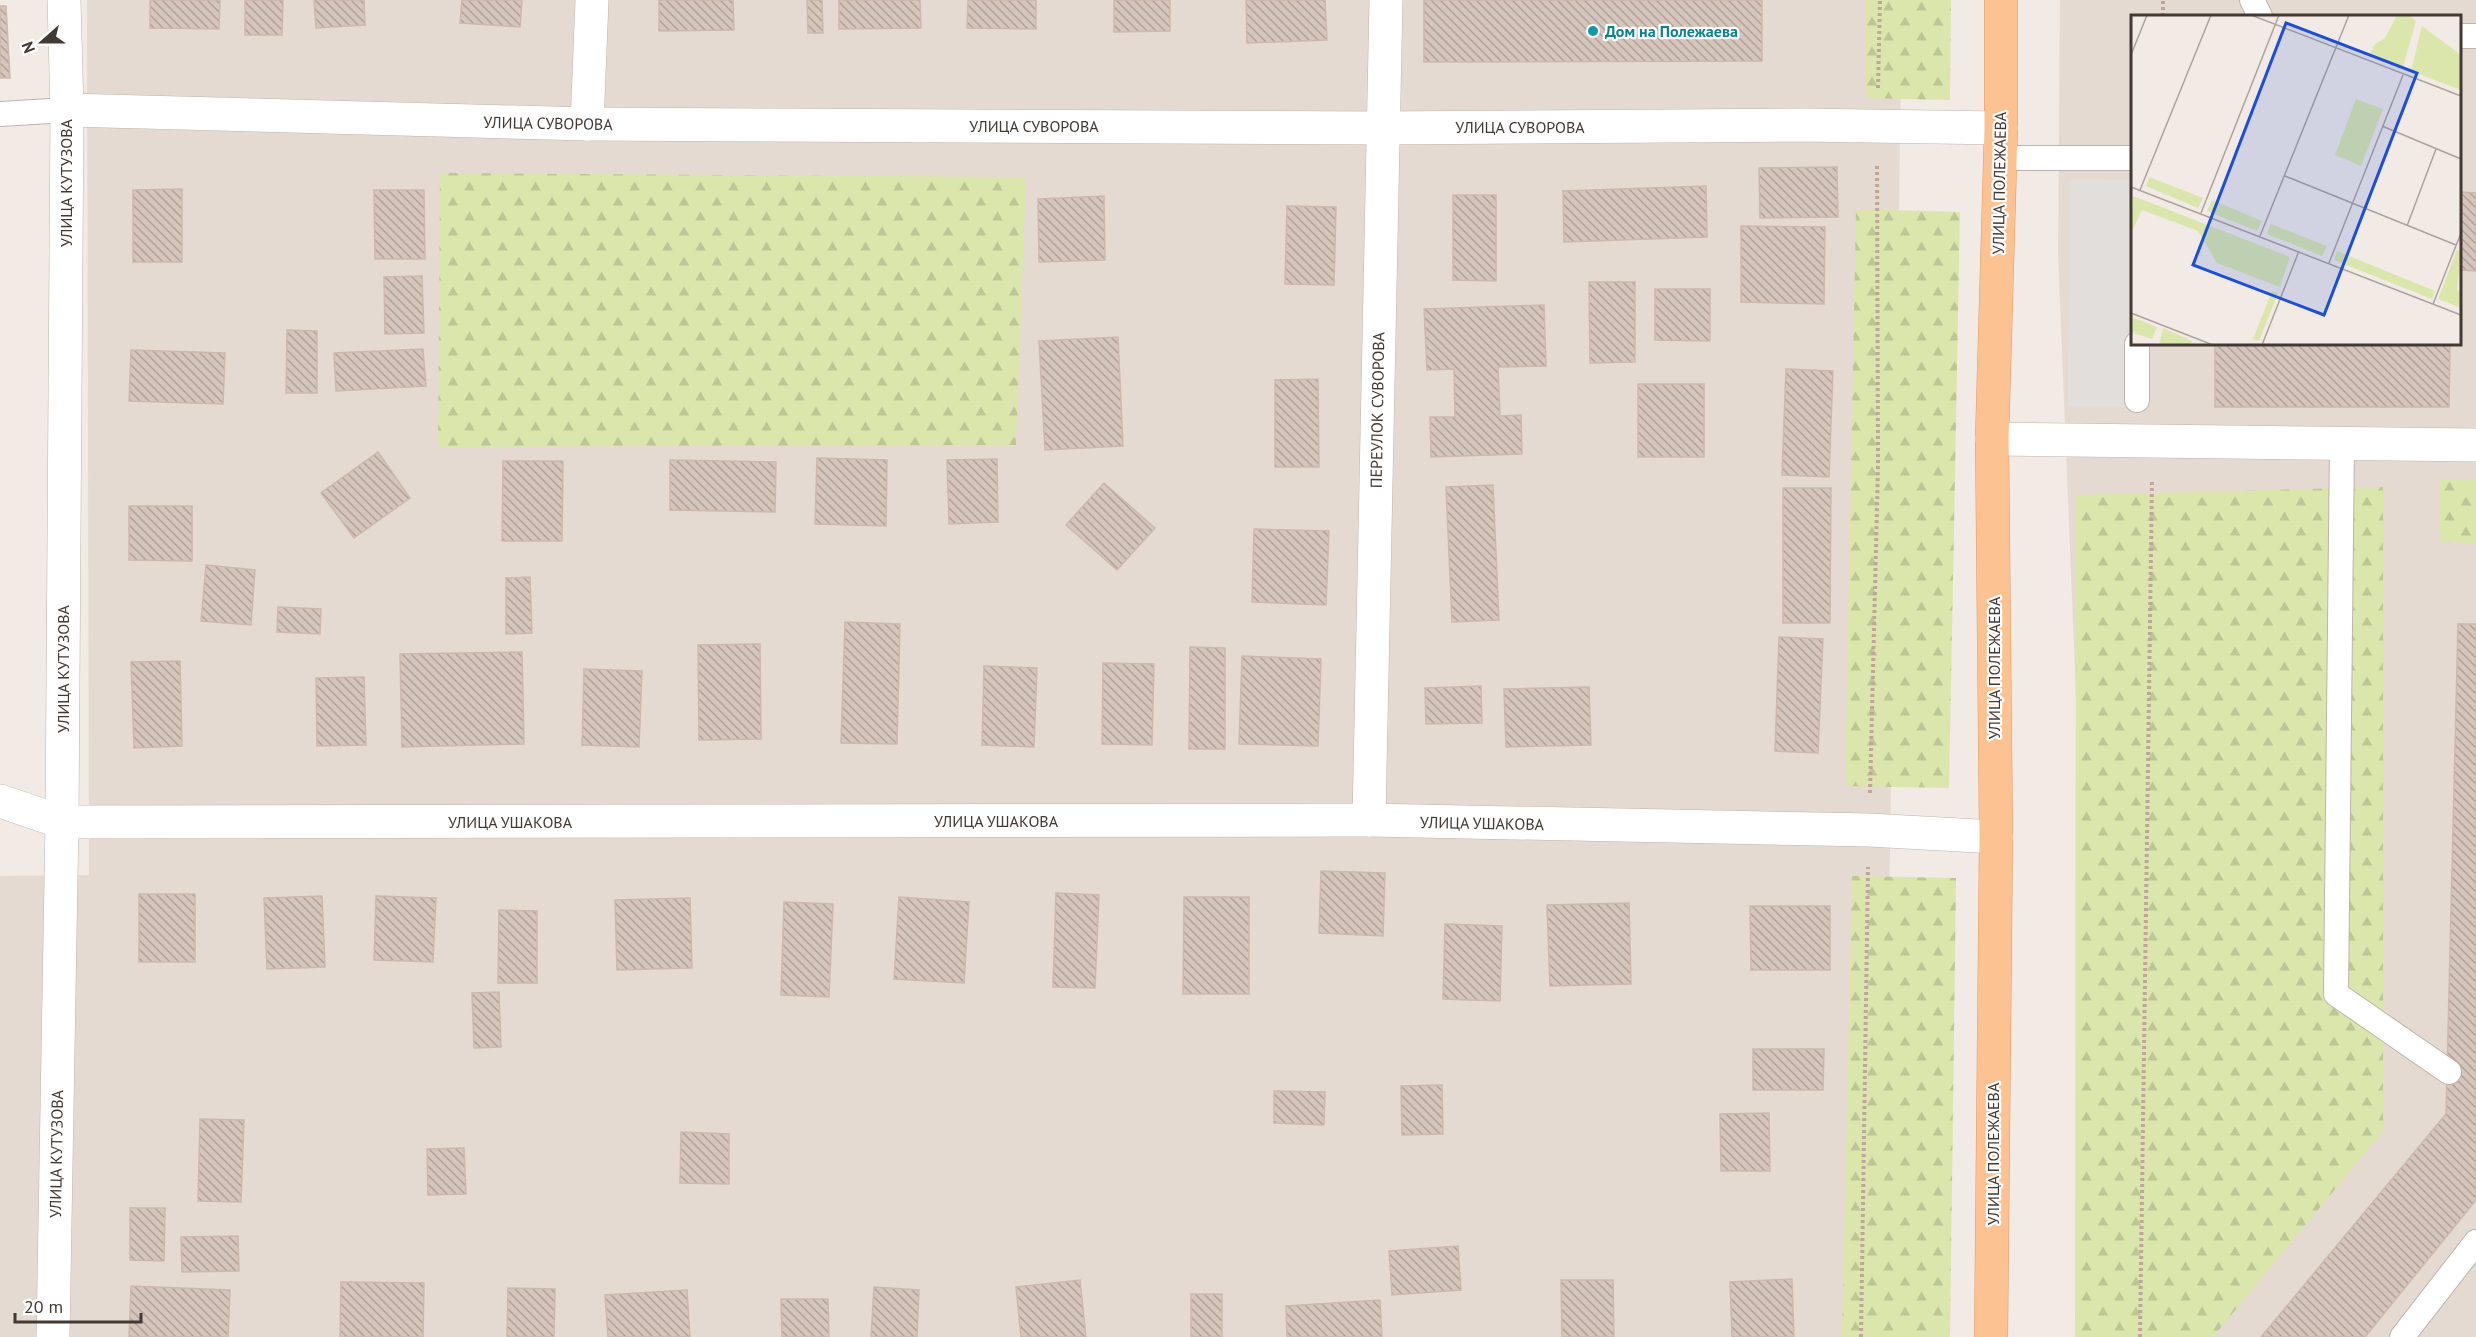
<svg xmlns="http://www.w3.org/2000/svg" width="2476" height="1337" font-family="'PT Sans',sans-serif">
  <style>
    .residential { fill: #e5dad2; fill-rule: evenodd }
    .forest { fill: url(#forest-firs) }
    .parking { fill: #e2dedc }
    .building { fill: url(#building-back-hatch); stroke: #ceb8ad; stroke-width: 1.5 }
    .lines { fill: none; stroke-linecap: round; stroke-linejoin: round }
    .service-casing { stroke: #c0b2aa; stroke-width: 26 }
    .minor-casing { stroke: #c0b2aa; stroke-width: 34 }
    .primary-casing { stroke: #e19a62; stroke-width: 34 }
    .path { stroke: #bea798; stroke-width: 4; stroke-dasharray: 3 3; stroke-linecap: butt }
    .service { stroke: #fff; stroke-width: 24 }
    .minor { stroke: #fff; stroke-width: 33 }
    .primary { stroke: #fdc292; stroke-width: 33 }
    .culture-dot { fill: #0f9aa8; stroke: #fff; stroke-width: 2 }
    .labels { text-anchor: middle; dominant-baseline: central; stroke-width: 4.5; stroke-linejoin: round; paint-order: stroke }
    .culture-label { font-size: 16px; font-weight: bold; fill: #0d838f; stroke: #fff; text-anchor: start }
    .street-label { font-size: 16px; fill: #433934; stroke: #fff }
    .inset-road { fill: none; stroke: #aca39e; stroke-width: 1.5 }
    .view { fill: #1d4ed8; fill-opacity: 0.15; stroke: #1d4ed8; stroke-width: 3 }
    .inset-edge { fill: none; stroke: #433934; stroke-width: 3 }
  </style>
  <defs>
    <pattern id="forest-firs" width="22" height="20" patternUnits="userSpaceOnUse" patternTransform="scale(1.5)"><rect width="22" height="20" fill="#dbe6ac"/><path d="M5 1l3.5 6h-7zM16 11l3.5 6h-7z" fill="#bdc695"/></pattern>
    <pattern id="building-back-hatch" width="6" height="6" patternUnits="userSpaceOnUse" patternTransform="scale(1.5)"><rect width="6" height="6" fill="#d6c5bc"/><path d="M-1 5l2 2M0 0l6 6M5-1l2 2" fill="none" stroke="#afa19a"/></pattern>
  </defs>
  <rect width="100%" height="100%" fill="#f2eae4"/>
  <g class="residential">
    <path d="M87,0H1902L1883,1337H0V876L89,875Z"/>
    <path d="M2060,0H2476V1337H2102L2058,253ZM2132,16H2460V344H2132Z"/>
  </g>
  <g class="forest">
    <path d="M1866,0H1951L1950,100L1865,98Z"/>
    <path d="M440,173L1026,177L1016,445L438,447Z"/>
    <path d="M1856,209L1960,212L1949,788L1845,786Z"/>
    <path d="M2440,480H2476V543L2439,542Z"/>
    <path d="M2383,487V1131L2213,1337H2075L2076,495Z"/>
    <path d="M1852,876L1956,878L1950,1337H1842Z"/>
  </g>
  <path class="parking" d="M2070,179L2132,180L2130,407L2068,406Z"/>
  <g class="building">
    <path d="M150,0H220L219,29L150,28Z"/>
    <path d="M245,0H283L282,35H245Z"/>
    <path d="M314,0H364L365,25L316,28Z"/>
    <path d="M462,0H522L520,27L460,23Z"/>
    <path d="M659,0H733L734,30L659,31Z"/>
    <path d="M807,0H822L823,33H808Z"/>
    <path d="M839,0H920L921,28L839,29Z"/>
    <path d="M968,0H1036V29L967,28Z"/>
    <path d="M1114,0H1170V31L1114,32Z"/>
    <path d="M1246,0H1325L1327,40L1247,43Z"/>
    <path d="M1424,0H1762V61L1424,62Z"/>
    <path d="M0,6H6L10,78H0Z"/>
    <path d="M1837,167L1838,217L1760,218L1759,168Z"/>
    <path d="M1706,186L1707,237L1564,242L1563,191Z"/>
    <path d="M182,189V262H133V190Z"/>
    <path d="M374,190H424L425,259H375Z"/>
    <path d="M2462,192L2476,193V271L2460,270Z"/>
    <path d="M1453,195H1496V281L1453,280Z"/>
    <path d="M1104,196L1105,260L1039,262L1038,199Z"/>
    <path d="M1287,206L1336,207L1334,285L1285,284Z"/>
    <path d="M1741,226L1825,227L1824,304L1741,302Z"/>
    <path d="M422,276L424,333L385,334L384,277Z"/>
    <path d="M1589,282H1635V362L1590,363Z"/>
    <path d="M1655,289H1710V341L1655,340Z"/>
    <path d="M1544,305L1546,366L1498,367L1500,416L1521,415L1522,454L1431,457L1430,417H1455L1454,369L1427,370L1424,309Z"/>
    <path d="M287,330L317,331V393H286Z"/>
    <path d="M1118,337L1123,446L1045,450L1039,341Z"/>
    <path d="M2215,344H2450L2449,407H2215Z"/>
    <path d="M423,349L426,386L336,391L334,353Z"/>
    <path d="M131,350L225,353L223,404L129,401Z"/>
    <path d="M1786,369L1833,371L1829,477L1782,475Z"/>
    <path d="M1318,379L1319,467H1275V380Z"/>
    <rect x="1638" y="384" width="66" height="73"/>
    <path d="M378,452L410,498L354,538L321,493Z"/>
    <path d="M817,458L887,460L886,526L815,524Z"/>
    <path d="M997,459L998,522L949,524L947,460Z"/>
    <path d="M670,460L776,462L775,512L670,510Z"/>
    <path d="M503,461H563L562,541H502Z"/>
    <path d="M1104,483L1155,528L1117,570L1066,525Z"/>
    <path d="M1493,485L1499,620L1452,622L1446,487Z"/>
    <path d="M1783,488H1831L1830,623H1783Z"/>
    <path d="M129,506H192V561L129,560Z"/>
    <path d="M1254,529L1329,531L1326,605L1252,602Z"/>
    <path d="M206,565L255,570L251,625L201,621Z"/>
    <path d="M530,577L532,633L506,634V578Z"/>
    <path d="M278,607L321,609L320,634L277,632Z"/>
    <path d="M845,622L900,624L897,744L841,743Z"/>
    <path d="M2458,624H2476V1200L2365,1337H2261L2446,1114Z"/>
    <path d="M1779,637L1823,639L1818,753L1775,751Z"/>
    <path d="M760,644L761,739L699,740L698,645Z"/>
    <path d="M1190,647L1225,648V749H1189Z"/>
    <path d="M522,652L524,744L402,747L400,654Z"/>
    <path d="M1242,656L1321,659L1318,746L1239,744Z"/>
    <path d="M180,661L182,746L134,748L131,662Z"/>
    <path d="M1103,663L1154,664L1152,745L1102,744Z"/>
    <path d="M984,666L1037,668L1034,747L982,745Z"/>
    <path d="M584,669L642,671L639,747L582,745Z"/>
    <path d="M364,677L366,745L317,746L316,678Z"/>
    <path d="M1481,686L1482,723L1426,724L1425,688Z"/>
    <path d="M1589,687L1591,745L1506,747L1504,689Z"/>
    <path d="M1321,871L1385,873L1383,936L1319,933Z"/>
    <path d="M1056,893L1099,895L1095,988L1053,987Z"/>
    <rect x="139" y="894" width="56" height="68"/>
    <path d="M322,896L325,967L267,969L264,898Z"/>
    <path d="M376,896L436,898L433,962L374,960Z"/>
    <path d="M899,897L969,902L964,983L894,979Z"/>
    <path d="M1184,897H1249V994H1183Z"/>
    <path d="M690,898L692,968L617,970L615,900Z"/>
    <path d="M784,902L833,904L829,997L781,995Z"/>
    <path d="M1629,903L1631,984L1550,986L1547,905Z"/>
    <path d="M1750,906H1830V970H1751Z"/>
    <path d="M499,910L537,911V983H498Z"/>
    <path d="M1445,924L1502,926L1500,1001L1443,999Z"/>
    <path d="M499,992L501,1047L474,1048L472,993Z"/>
    <path d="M1753,1049H1824L1823,1090H1753Z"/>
    <path d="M1442,1085L1443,1134L1402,1135L1401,1086Z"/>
    <path d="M1274,1091L1325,1092L1324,1125L1274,1123Z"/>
    <path d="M1769,1113L1770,1171H1721L1720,1114Z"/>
    <path d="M200,1119L244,1120L241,1202L198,1201Z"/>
    <path d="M681,1132L729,1134V1184L680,1183Z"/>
    <path d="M464,1148L466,1194L428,1195L427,1149Z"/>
    <path d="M130,1208H165L164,1261L130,1260Z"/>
    <path d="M238,1236L239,1271L182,1272L181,1237Z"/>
    <path d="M1458,1246L1461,1290L1392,1295L1389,1251Z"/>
    <path d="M1792,1279L1794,1337H1732L1730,1282Z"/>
    <path d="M1080,1280L1086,1337H1021L1016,1287Z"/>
    <path d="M1561,1280H1613L1614,1337H1562Z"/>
    <path d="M341,1282L424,1283L423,1337H340Z"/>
    <path d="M131,1286L230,1290L228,1337H129Z"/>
    <path d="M874,1287L919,1290L917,1337H871Z"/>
    <path d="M508,1288L555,1289L554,1337H507Z"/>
    <path d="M687,1290L690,1337H608L605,1295Z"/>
    <rect x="1191" y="1294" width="31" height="43"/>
    <path d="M781,1299H828L829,1337H782Z"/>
    <path d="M1380,1300L1382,1337H1287L1286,1306Z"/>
  </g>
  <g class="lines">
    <defs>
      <g id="service">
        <path d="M2252,0L2260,16"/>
        <path d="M2460,36H2476"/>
        <path d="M0,114L67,110"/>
        <path d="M2000,158H2132"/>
        <path d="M2137,400V344"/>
        <path d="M2342,443L2336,994L2449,1072"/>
        <path d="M2402,1337L2476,1242"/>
      </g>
      <g id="minor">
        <path d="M67,110L587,124L1382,128L1801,125L2001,128"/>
        <path d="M587,124L592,0"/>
        <path d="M1992,439L2476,445"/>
        <path d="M0,801L62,822L1369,820L1869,830L1996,837"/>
        <path d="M1369,820L1386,0"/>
        <path d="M53,1337L62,822L67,110L64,0"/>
      </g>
      <path id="primary" d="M1991,1337L1996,837L1992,439L2001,128V0"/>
    </defs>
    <use href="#service" class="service-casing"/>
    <use href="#minor" class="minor-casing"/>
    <use href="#primary" class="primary-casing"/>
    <g class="path">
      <path d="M2163,16V0"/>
      <path d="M1878,88L1880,0"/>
      <path d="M1870,793L1878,466L1877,165"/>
      <path d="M1861,1337L1868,867"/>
      <path d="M2140,1337L2152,479"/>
    </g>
    <use href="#service" class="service"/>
    <use href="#minor" class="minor"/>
    <use href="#primary" class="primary"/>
  </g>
  <circle class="culture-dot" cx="1593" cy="31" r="6"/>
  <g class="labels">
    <g class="culture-label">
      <text x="1605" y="31">Дом на Полежаева</text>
    </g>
    <g class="street-label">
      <text transform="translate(548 123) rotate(1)">УЛИЦА СУВОРОВА</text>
      <text x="1034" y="126">УЛИЦА СУВОРОВА</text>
      <text x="1520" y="127">УЛИЦА СУВОРОВА</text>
      <text transform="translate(66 183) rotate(-90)">УЛИЦА КУТУЗОВА</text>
      <text transform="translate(1999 183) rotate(-89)">УЛИЦА ПОЛЕЖАЕВА</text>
      <text transform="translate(1377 410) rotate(-89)">ПЕРЕУЛОК СУВОРОВА</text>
      <text transform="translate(1994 668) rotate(-90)">УЛИЦА ПОЛЕЖАЕВА</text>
      <text transform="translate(63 669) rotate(-90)">УЛИЦА КУТУЗОВА</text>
      <text x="996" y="821">УЛИЦА УШАКОВА</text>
      <text x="510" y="822">УЛИЦА УШАКОВА</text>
      <text transform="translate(1482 823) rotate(1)">УЛИЦА УШАКОВА</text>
      <text transform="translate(56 1154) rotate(-89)">УЛИЦА КУТУЗОВА</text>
      <text transform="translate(1993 1154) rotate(-90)">УЛИЦА ПОЛЕЖАЕВА</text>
    </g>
  </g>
  <g transform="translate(2131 15)">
    <rect width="330" height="330" fill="#f2eae4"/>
    <path d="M266,0H277L285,6L272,52L239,39L244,29L254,23ZM291,11L330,40V75L280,56ZM225,84L252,94L230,151L204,140ZM18,162L72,183L67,193L15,171ZM2,181L159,242L149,272L86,248L67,216L11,195L0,218ZM81,185L131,206L126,216L76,196ZM140,209L196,231L191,241L136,219ZM326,235L330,237L326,275L330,277V293L307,284ZM206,236L304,276L301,284L203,245ZM141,276L147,278L128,326L122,324ZM0,302L26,312L21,324L0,317ZM32,313L61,326L59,330H28Z" fill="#dbe6ac"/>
    <path class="inset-road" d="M120,0L330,81M0,40L16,0M251,111L330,144M154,161L325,230M0,172L330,300M9,175L80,0M70,198L148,0M276,211L305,134M129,221L218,0M198,248L272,60M302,289L330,218M0,298L82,330M131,330L168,236"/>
    <path class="view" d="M155,8L286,58L193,300L62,250Z"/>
    <rect width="330" height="330" class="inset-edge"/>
  </g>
  <g transform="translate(42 42) rotate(249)" stroke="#ffffff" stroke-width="4.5" paint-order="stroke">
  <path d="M0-4.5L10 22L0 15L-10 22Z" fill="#433934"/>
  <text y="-9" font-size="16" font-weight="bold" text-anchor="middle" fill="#433934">N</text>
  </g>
  <path d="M15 1313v9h126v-9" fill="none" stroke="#433934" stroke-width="3"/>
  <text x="24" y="1313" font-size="18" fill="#433934" stroke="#ffffff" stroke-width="4.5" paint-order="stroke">20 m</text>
</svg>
